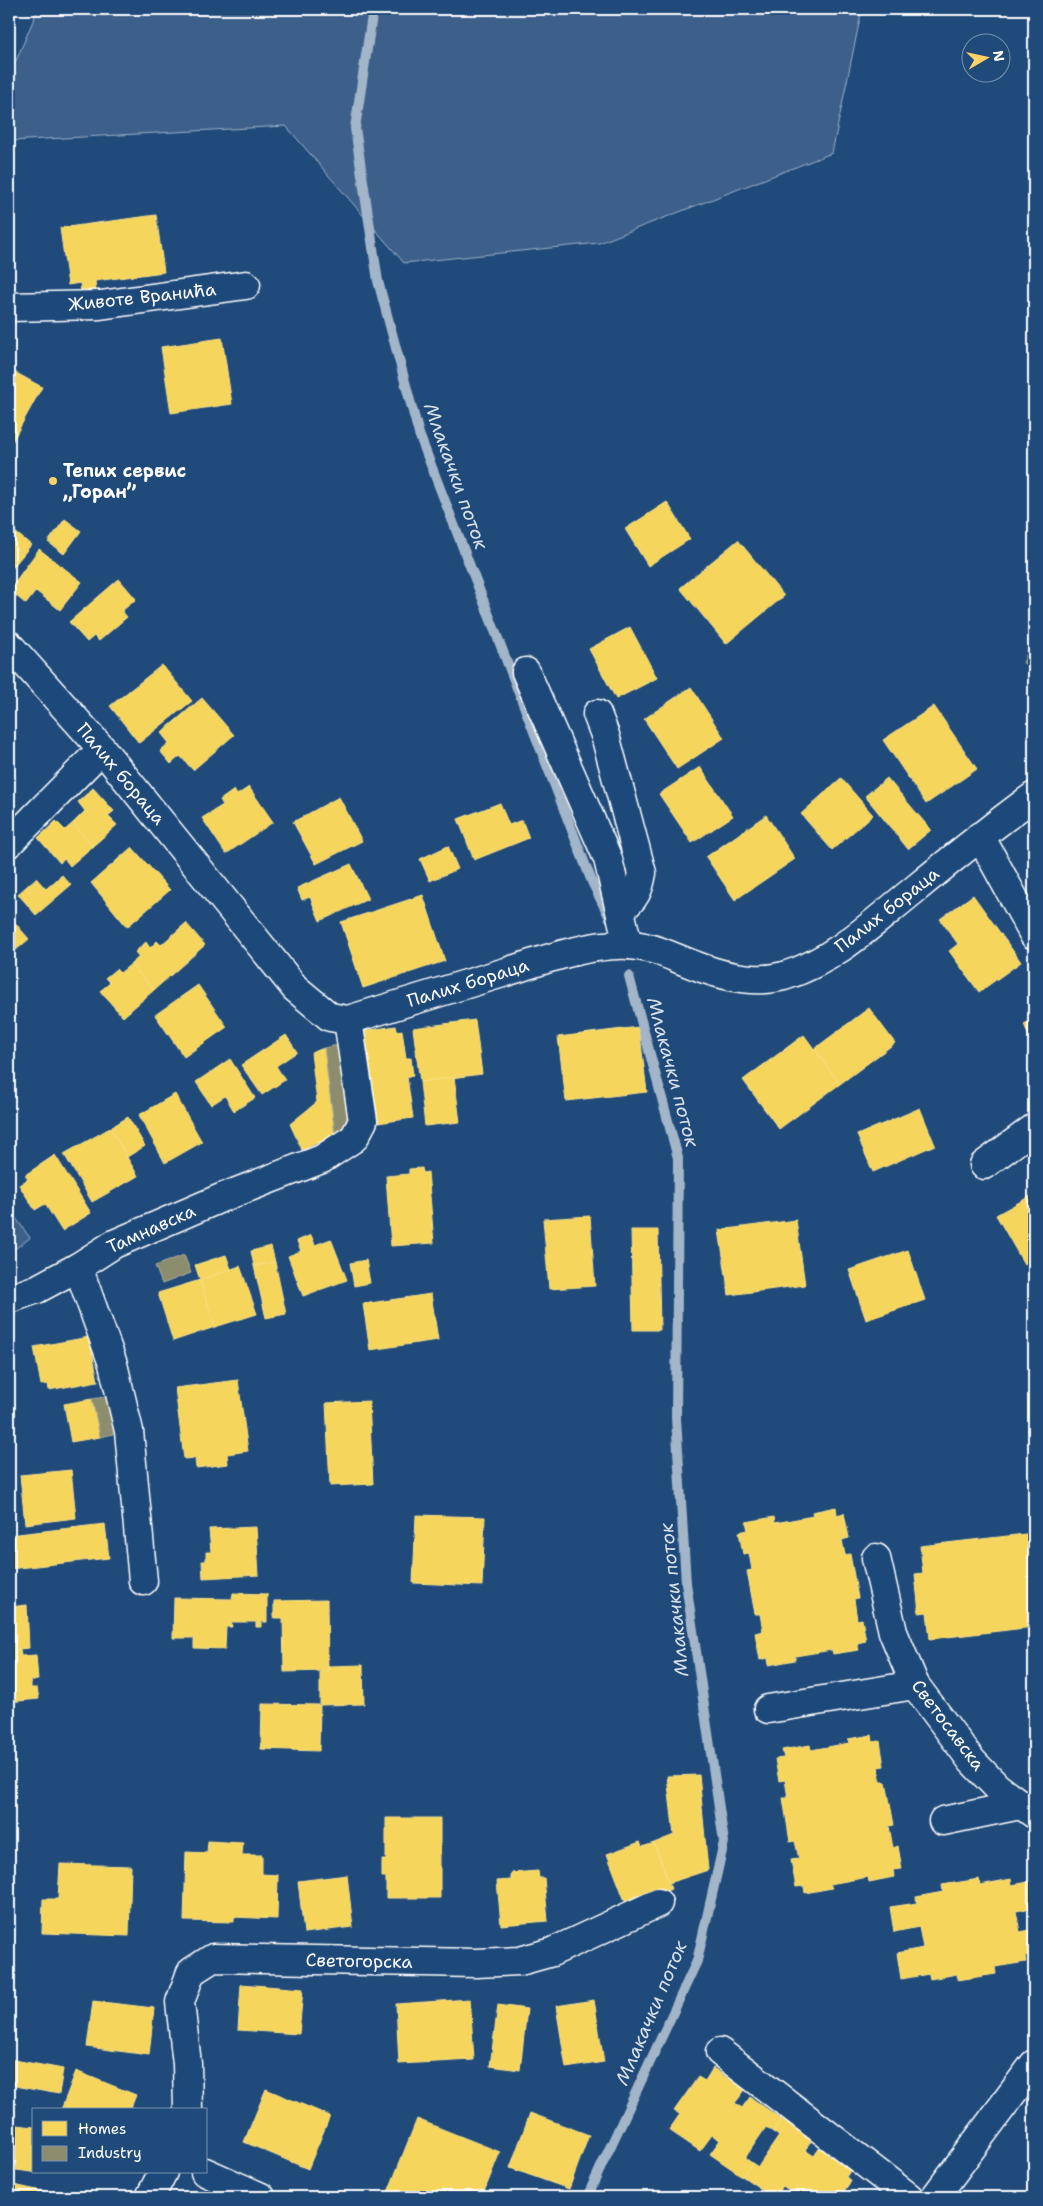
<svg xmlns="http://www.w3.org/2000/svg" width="1043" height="2206" font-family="'Shantell Sans',sans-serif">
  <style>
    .green { fill: #3c618b; stroke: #9eb0c5 }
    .homes { fill: #f6d55c; stroke: #f9e28d }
    .industry { fill: #8c8c6e; stroke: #aeae9a }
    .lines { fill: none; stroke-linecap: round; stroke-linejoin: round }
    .stream { stroke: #a3b5c8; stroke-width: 10 }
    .minor-casing { stroke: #fff; stroke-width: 31 }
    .minor { stroke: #1f4a7a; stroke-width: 28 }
    .poi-dot { fill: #ffd166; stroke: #1f4a7a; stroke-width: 2 }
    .labels { text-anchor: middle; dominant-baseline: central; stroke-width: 5; stroke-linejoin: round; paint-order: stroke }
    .street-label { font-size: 18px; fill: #fff; stroke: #1f4a7a }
    .poi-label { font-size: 18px; font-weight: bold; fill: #fff; stroke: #1f4a7a; text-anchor: start }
    .water-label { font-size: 19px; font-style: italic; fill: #d8e0e8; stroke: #1f4a7a }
  </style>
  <rect width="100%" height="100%" fill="#1f4a7a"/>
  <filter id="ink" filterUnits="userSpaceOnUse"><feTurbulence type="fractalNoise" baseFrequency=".02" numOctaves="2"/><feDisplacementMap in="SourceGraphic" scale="10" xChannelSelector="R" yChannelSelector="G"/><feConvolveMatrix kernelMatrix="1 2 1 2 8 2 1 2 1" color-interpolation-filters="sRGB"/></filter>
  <g filter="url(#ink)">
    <g class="green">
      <path d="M38,9H862L832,153L599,243L404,263L286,126L9,141V77Z"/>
      <path d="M9,1208L30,1238L9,1253Z"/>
    </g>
    <g class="homes">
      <path d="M156,215L164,272L95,281L96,290L81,292L80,283L68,285L60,228Z"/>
      <path d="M222,338L232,404L171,413L161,347Z"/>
      <path d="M9,369L42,387L12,442L9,440Z"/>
      <path d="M667,502L690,539L648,566L625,529Z"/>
      <path d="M65,519L81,531L64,554L48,542Z"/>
      <path d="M9,527L31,545L9,572Z"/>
      <path d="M738,540L784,596L726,644L680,588Z"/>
      <path d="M39,549L82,582L60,610L36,591L26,604L9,590Z"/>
      <path d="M119,579L136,599L122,611L127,617L99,641L94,636L87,642L69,622Z"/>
      <path d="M630,627L657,678L616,699L589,649Z"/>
      <path d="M162,665L192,701L139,743L110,706Z"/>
      <path d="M691,687L724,738L677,769L644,719Z"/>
      <path d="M202,698L234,735L193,770L180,756L171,764L160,751L169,743L161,733Z"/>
      <path d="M934,706L977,769L926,804L883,740Z"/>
      <path d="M700,767L733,816L692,843L659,794Z"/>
      <path d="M841,778L873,815L832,850L801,814Z"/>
      <path d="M887,778L931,830L908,849L865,796Z"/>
      <path d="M249,787L273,822L226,854L202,818L223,805L220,800L234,790L237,795Z"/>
      <path d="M93,788L114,811L108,816L117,825L93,846L73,823L85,811L78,802Z"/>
      <path d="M339,797L362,841L316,864L293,822Z"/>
      <path d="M500,803L509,825L522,820L529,838L474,860L458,819Z"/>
      <path d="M766,815L795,859L735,900L706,857Z"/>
      <path d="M56,821L65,830L73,823L93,846L70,866L64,858L60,863L38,838Z"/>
      <path d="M448,846L458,869L430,881L420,859Z"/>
      <path d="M132,847L170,890L127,927L91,883Z"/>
      <path d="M351,864L368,899L320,921L310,897L302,900L297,888Z"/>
      <path d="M62,875L71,885L36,915L18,894L36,878L46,889Z"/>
      <path d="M423,895L445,961L363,988L341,922Z"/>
      <path d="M973,895L1021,962L979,992L949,951L958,944L940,919Z"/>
      <path d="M9,916L29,939L9,956Z"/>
      <path d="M186,923L205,945L154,990L131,964L139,957L135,952L146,942L150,948L157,941L161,945Z"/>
      <path d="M131,964L154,990L123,1017L100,991L110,983L105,978L116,969L120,973Z"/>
      <path d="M198,985L227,1027L184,1057L155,1015Z"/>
      <path d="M869,1008L895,1043L840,1084L814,1049Z"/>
      <path d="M1034,1019V1049L1024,1024Z"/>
      <path d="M475,1020L482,1074L420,1082L413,1028Z"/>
      <path d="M396,1026L397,1031L402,1030L406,1058H411L413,1076L407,1077L413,1118L371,1124L357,1032Z"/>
      <path d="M639,1027L647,1092L566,1101L558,1037Z"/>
      <path d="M286,1035L297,1052L276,1066L285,1080L262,1095L241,1065Z"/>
      <path d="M804,1035L840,1084L779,1129L743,1080Z"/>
      <path d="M324,1048L335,1135L302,1150L290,1124L317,1102L311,1053Z"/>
      <path d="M230,1059L255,1098L234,1111L225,1096L211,1105L196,1082Z"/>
      <path d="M454,1077L460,1122L425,1126L420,1082Z"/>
      <path d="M175,1094L202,1142L165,1163L139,1115Z"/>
      <path d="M920,1108L935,1145L873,1172L857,1135Z"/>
      <path d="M128,1117L145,1146L127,1157L110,1128Z"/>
      <path d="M110,1128L138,1176L92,1202L64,1154Z"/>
      <path d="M55,1155L91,1213L62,1231L45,1204L35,1210L19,1185L28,1179L25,1175Z"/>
      <path d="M422,1168L423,1173L428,1172L434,1243L391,1246L386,1176L409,1174V1169Z"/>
      <path d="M1034,1194V1259L1024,1264L996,1215Z"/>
      <path d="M590,1216L595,1286L549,1289L543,1219Z"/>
      <path d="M796,1220L805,1285L729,1295L719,1230Z"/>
      <path d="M631,1230H658L660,1330H633Z"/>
      <path d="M311,1235L315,1245L331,1239L347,1280L303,1296L288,1256L301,1251L297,1241Z"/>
      <path d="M271,1246L275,1262L254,1266L251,1251Z"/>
      <path d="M908,1250L925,1300L866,1320L849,1270Z"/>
      <path d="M226,1255L231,1269L200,1280L195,1265Z"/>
      <path d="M366,1260L370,1283L354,1286L350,1263Z"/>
      <path d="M275,1262L286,1314L266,1318L254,1266Z"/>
      <path d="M240,1266L257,1314L215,1327L200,1280Z"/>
      <path d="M200,1280L215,1327L173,1341L158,1293Z"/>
      <path d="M431,1294L438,1340L370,1350L363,1304Z"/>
      <path d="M89,1337L98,1381L49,1390L48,1384L41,1385L34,1347Z"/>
      <path d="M238,1380L248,1451L227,1454L228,1464L196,1468L195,1458L184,1459L175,1388Z"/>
      <path d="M92,1399L100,1437L71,1442L64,1404Z"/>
      <path d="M369,1401L373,1484L330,1486L326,1403Z"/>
      <path d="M71,1470L76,1518L25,1524L20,1475Z"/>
      <path d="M836,1507L837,1515L844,1513L849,1538L842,1540L845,1555L850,1554L858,1598L854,1599L857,1620L862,1619L866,1641L857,1643L859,1650L833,1654L832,1650L795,1656V1660L769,1665L768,1658L760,1660L755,1633L763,1631L760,1614H755L747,1571L752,1570L749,1553L743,1554L739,1532L748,1530L746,1522L774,1517L775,1523L813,1516L812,1512Z"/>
      <path d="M416,1515L485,1517L482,1586L413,1583Z"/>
      <path d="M105,1524L109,1558L9,1569V1535Z"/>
      <path d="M256,1527L259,1575L203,1578L202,1561H206V1552H211L209,1529Z"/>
      <path d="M1034,1533V1627L930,1639L927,1612L919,1613L915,1574L923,1573L920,1546Z"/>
      <path d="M233,1593L267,1594V1622H261V1627H256V1622H231L232,1627H226L225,1649L194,1648V1638H173L174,1598L232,1599Z"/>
      <path d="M327,1600L328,1671L284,1672L283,1618H274V1601Z"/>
      <path d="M27,1605L29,1648L9,1650V1607Z"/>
      <path d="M20,1649L21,1656L36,1655L38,1680L31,1681V1688H37L39,1699L9,1702V1650Z"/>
      <path d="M363,1665L364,1704L320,1705V1672L328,1671V1666Z"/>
      <path d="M262,1704L320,1705L319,1751L261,1749Z"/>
      <path d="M872,1735L873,1742L880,1741L884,1766L878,1767L881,1782H886L894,1825L889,1826L893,1848L898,1846L902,1869L893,1870L894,1877L869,1882L868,1877L830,1884L832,1888L805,1893L804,1886L796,1887L791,1860L799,1859L795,1841L790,1842L783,1798H788L785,1780L779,1781L775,1759L784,1758L782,1750L810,1745L811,1750L849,1743L848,1739Z"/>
      <path d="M699,1775L708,1870L669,1883L654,1843L674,1835L667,1776Z"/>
      <path d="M386,1818H440V1898H386V1877H382V1860H386Z"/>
      <path d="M208,1841L243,1843L242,1855H262V1874L278,1875L277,1919L234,1917V1922L184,1921L186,1852L207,1853Z"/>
      <path d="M640,1842L642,1847L654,1843L671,1889L644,1899L642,1895L625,1901L607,1854Z"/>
      <path d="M60,1864L131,1866L129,1936L42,1933L43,1899H58Z"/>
      <path d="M538,1871L539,1878H544L548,1921L501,1925L497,1881L511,1880V1873Z"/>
      <path d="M347,1875L353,1927L304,1933L298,1881Z"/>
      <path d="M979,1879L980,1885L1011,1879L1012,1885L1034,1881V1908L1016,1911L1020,1932L1034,1929V1954L1025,1956L1026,1962L995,1967L996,1974L958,1980L957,1974L930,1979L929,1974L901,1979L897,1953L923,1948L919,1927L894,1932L890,1907L917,1903L916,1897L943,1892L942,1885Z"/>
      <path d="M241,1984L303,1989L299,2034L238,2030Z"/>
      <path d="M470,1999L474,2060L399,2064L396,2004Z"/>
      <path d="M594,2000L604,2062L566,2068L556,2006Z"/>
      <path d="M93,2001L154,2008L149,2055L87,2047Z"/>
      <path d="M498,2005L527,2009L520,2070L490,2066Z"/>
      <path d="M9,2059L63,2069L59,2094L9,2085Z"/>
      <path d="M713,2068L745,2090L735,2103L742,2108L750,2097L781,2119L773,2132L766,2127L745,2158L752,2163L742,2176L710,2154L720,2140L712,2135L700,2151L669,2130L680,2114L674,2111L698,2077L705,2081Z"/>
      <path d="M76,2071L136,2095L130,2110H61Z"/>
      <path d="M266,2089L330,2116L308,2169L244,2142Z"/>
      <path d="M530,2113L589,2135L569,2189L510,2168Z"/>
      <path d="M417,2119L500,2152L482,2197H401L388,2192Z"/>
      <path d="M781,2119L812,2140L805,2150L814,2156L823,2143L854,2165L846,2177L851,2181L840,2197H785L790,2191L783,2186L773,2197L742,2176L752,2163L758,2167L779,2136L773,2132Z"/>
      <path d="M9,2124L34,2127V2172L39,2173L9,2169Z"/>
      <path d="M9,2184L70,2197H9Z"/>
    </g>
    <g class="industry">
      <path d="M1034,636V667L1023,663Z"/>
      <path d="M342,1044L349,1110L343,1129L335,1135L324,1048Z"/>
      <path d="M184,1255L191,1273L162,1284L155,1266Z"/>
      <path d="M111,1396L118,1433L100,1437L92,1399Z"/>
    </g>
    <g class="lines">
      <g class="stream">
        <path d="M373,9L355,128L378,281L419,434L592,882L611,920"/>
        <path d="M587,2197L697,1961L724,1842L686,1583L676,1418L678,1158L629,976"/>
      </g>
      <defs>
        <g id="minor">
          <path d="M9,307L100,305L246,285"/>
          <path d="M9,645L102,749L295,988L330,1017L348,1020C401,1004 453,988 506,972C543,960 590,943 629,945C653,946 672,957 694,965C722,976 754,984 784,976C834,961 874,922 914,890C953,858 993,826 1034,796"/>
          <path d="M526,672L608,859L628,945"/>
          <path d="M597,714L605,735L642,873C639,890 635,899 621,909"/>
          <path d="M980,836L1034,935"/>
          <path d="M9,843L102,749"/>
          <path d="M984,1165L1034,1128"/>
          <path d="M9,1299L37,1289L78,1267"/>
          <path d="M876,1558L893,1632L915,1685L972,1761L997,1787L1034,1814"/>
          <path d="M143,1581L129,1431L113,1364L78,1267L114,1244L221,1198L322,1159L354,1138L363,1121L348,1020"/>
          <path d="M768,1709L915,1685"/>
          <path d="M943,1821L1020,1805"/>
          <path d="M720,2052L909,2197"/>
          <path d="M188,2110L187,2064L180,2002L191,1972L213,1958L476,1963L520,1961L552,1952L658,1903"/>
          <path d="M205,2172L261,2197"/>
          <path d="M150,2197L163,2172"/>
          <path d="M935,2197L1034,2064"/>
        </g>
      </defs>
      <use href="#minor" class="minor-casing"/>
      <use href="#minor" class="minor"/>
    </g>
  </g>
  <circle class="poi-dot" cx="53" cy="481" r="5"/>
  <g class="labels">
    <g class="street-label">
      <text transform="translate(142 297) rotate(-6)">Животе Вранића</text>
      <text transform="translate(121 774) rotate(50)">Палих бораца</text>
      <text transform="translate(887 910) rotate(-38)">Палих бораца</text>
      <text transform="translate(468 983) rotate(-17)">Палих бораца</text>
      <text transform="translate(151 1229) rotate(-24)">Тамнавска</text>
      <text transform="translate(948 1725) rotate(53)">Светосавска</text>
      <text transform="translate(359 1961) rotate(1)">Светогорска</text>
    </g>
    <g class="poi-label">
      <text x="63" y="471">Тепих сервис<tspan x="63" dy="21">„Горан”</tspan></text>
    </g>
    <g class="water-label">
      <text transform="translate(456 476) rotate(70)">Млакачки поток</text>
      <text transform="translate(673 1072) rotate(75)">Млакачки поток</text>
      <text transform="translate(674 1600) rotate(-96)">Млакачки поток</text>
      <text transform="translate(651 2013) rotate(-67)">Млакачки поток</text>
    </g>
  </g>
  <rect width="1043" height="2206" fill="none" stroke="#1f4a7a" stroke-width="30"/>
  <rect x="15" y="15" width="1013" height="2176" fill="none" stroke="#fff" stroke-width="2" filter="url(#ink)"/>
  <rect x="32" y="2108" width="175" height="65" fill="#1f4a7a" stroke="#7992af"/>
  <rect x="42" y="2121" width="25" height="15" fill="#f6d55c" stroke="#7992af"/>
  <text x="78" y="2134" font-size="15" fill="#ffffff">Homes</text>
  <rect x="42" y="2146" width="25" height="15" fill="#8c8c6e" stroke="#7992af"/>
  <text x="78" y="2158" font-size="15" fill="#ffffff">Industry</text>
  <g transform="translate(986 58) rotate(81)"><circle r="24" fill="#1f4a7a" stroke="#7992af"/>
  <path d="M0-4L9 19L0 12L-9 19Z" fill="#ffd166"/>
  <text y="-8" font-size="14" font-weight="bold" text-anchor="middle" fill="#ffffff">N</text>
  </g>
</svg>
